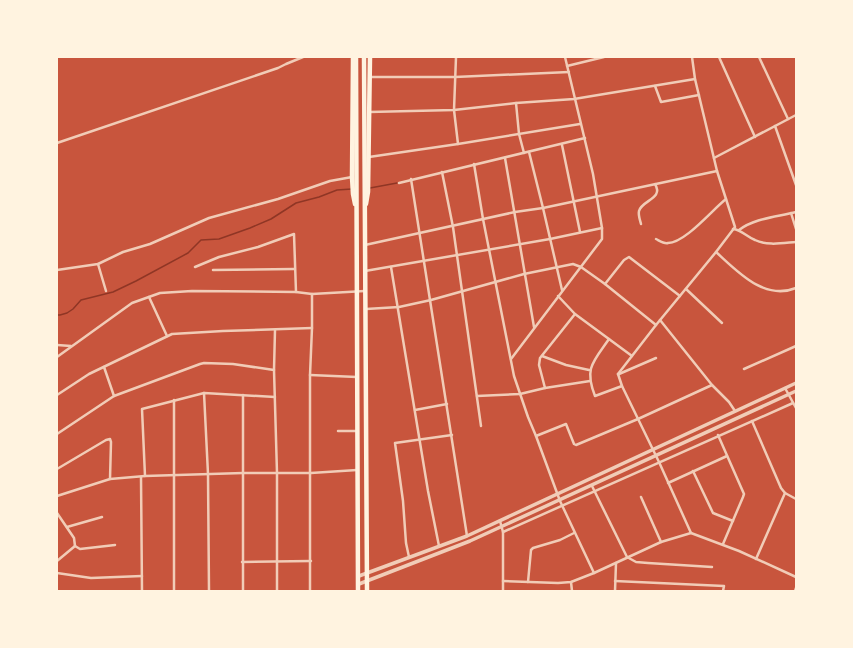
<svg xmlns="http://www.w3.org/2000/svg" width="853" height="648" font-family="Arial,sans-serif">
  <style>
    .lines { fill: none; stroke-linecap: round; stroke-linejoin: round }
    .stream { stroke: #8f3625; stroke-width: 1.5 }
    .minor { stroke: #f1ccb7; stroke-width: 2.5 }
    .tertiary { stroke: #f1ccb7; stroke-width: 3.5 }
    .trunk { stroke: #fff3e0; stroke-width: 4.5 }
  </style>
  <rect width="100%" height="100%" fill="#c8553d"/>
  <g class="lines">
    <g class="stream">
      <path d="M370,188L397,183"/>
      <path d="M57,315H60L67,313L73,309L81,300L113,292L136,281L188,253L201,240L219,239L250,228L271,219L296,203L319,197L337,190L352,189"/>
    </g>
    <g class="minor">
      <path d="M456,57L454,110L458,144"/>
      <path d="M719,57L755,137"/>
      <path d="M759,57L788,119"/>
      <path d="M567,66L604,57"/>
      <path d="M370,77H455L569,72"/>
      <path d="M655,86L661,102L699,95"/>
      <path d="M516,103L519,134L524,153"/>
      <path d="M369,112L454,110L516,103L574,99L695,79"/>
      <path d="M775,126L796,185"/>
      <path d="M57,143L278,68L286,64L303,57"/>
      <path d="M562,145L580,232"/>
      <path d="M529,152L543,208L562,290"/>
      <path d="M369,157L458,144L580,124"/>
      <path d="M505,158L534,327"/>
      <path d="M714,158L796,115"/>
      <path d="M474,164L483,219L514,376L528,417L536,436L560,501L594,573"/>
      <path d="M442,172L453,227L481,426"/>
      <path d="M411,179L467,536"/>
      <path d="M399,183L585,138"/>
      <path d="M791,213L796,229"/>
      <path d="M641,224C640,220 638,215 639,211C642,200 664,199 655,184"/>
      <path d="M733,229C742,230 747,237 755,240C767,246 783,243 796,242"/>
      <path d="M739,230C755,218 777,217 796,212"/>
      <path d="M656,239C660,241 664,244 668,243C685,243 712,210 726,199"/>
      <path d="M365,245L515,212L543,208L717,171"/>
      <path d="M716,252C737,271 764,301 796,288"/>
      <path d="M98,264L106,291"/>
      <path d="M195,267L219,257L258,247L294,234L296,292"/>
      <path d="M391,267L428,491L439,546"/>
      <path d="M57,270L98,264L123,252L150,244L209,218L278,199L330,181L352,177"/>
      <path d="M213,270L294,269"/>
      <path d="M365,271L550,239L602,228"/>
      <path d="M605,284L624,260L629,257L680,296"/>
      <path d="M686,289L722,323"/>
      <path d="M558,296L575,314L632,356"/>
      <path d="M149,297L167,336"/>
      <path d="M366,309L399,307L431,300L524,274L573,264L581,267L605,284L656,325"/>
      <path d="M660,320L712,385L729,402L735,411"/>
      <path d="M275,330L274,370L277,473V591"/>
      <path d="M609,339C593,362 584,368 595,396L622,386"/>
      <path d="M57,345L71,346"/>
      <path d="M542,356L566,365L589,370"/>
      <path d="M57,357L132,303L160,293L192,291L296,292L312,294L365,291"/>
      <path d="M511,359L602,239V228L593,174L565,57"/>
      <path d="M104,367L114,396"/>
      <path d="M744,369L796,346"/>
      <path d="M618,374L656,325L716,252L735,227L717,171L695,79L692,57"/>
      <path d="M618,374L622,386L659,462L691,533"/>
      <path d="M619,374L656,358"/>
      <path d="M310,375L357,377"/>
      <path d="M545,388L539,365L540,358L575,314"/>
      <path d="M785,388L796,408"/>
      <path d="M204,393L208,474L209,591"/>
      <path d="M57,395L89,374L172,334L223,331L312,328"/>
      <path d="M243,395V591"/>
      <path d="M477,396L520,394L545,388L590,381"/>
      <path d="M415,410L447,404"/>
      <path d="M752,421L781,488L785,493L796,499"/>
      <path d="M338,431H357"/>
      <path d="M57,434L114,396L200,364L204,363L233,364L274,370"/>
      <path d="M718,435L744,494L743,497L723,544"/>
      <path d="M536,436L566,424L574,444L576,445L638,419L712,385"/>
      <path d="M57,469L106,440L110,439L111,442L110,479"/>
      <path d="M693,471L713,513L733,521"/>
      <path d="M145,476L142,409L204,393L275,397"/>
      <path d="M141,477L142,591"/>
      <path d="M668,483L727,456"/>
      <path d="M592,486L627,557L636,562L648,563L712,567"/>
      <path d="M57,496L110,479L145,476L243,473H311L357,470"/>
      <path d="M641,497L661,542"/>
      <path d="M57,513L74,538L75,546"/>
      <path d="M500,521L503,532V591"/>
      <path d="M67,527L102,517"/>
      <path d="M503,532L793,403"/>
      <path d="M75,546L80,549L115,545"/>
      <path d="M409,557L406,543L403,501L395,443L452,435"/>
      <path d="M756,559L785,493"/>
      <path d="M57,561L75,546"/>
      <path d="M242,562L311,561"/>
      <path d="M57,573L91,578L142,576"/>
      <path d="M503,581L558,583L571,582L594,573L661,542L691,533L739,551L796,577"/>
      <path d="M615,581L724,586L723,591"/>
      <path d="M528,582L531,550L533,548L560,540L574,533"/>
      <path d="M571,582L572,591"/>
      <path d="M174,591V400"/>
      <path d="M310,591V375L312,328V294"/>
      <path d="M615,591L616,563"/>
      <path d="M795,591L796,588"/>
    </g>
    <g class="tertiary">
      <path d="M359,576L467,536L796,383"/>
      <path d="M359,584L470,541L796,391"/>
    </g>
    <g class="trunk">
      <path d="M353,57L352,177L353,194L355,204"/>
      <path d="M356,57L358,591"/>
      <path d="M364,57L367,591"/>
      <path d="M366,204L368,192L370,57"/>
    </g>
  </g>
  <rect width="853" height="648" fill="none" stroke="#fff3e0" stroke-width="116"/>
</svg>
